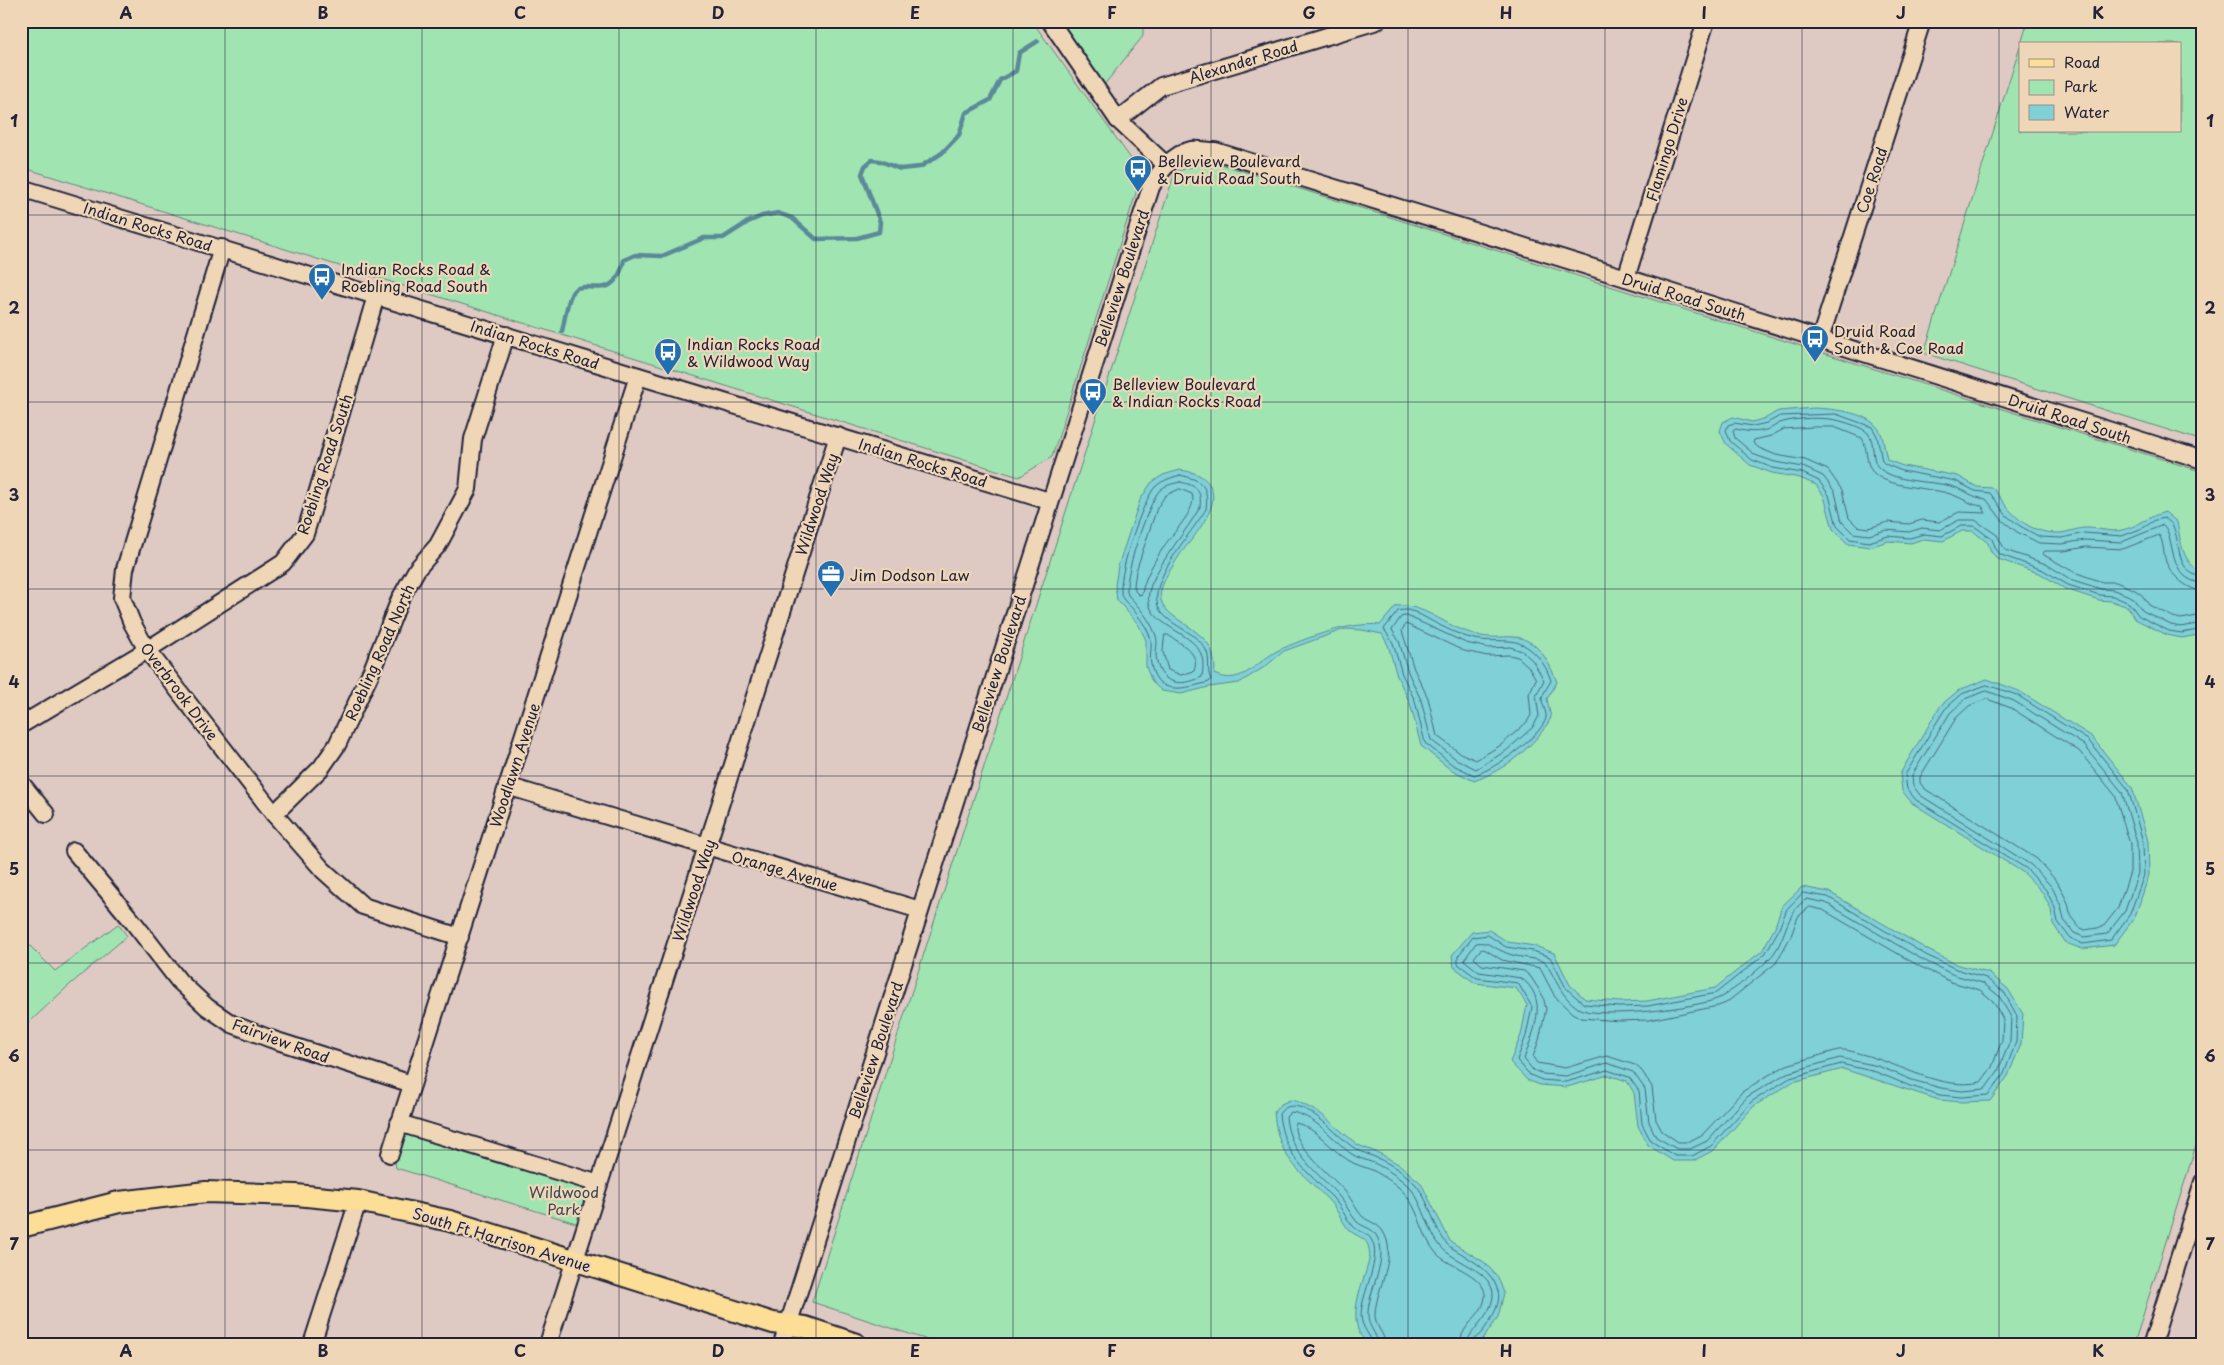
<svg xmlns="http://www.w3.org/2000/svg" width="2224" height="1365" font-family="'Playpen Sans',sans-serif">
  <style>
    .green { fill: #a0e5b1; stroke: #618476 }
    .water { fill: #7fd0d7; stroke: #5a8a99 }
    .lines { fill: none; stroke-linecap: round; stroke-linejoin: round }
    .shore { stroke: #476879; stroke-width: 1 }
    .stream { stroke: #5a8a99; stroke-width: 4.5 }
    .minor-casing { stroke: #22223b; stroke-width: 20 }
    .major-casing { stroke: #22223b; stroke-width: 24 }
    .minor { stroke: #efd6b7; stroke-width: 16 }
    .major { stroke: #fcde96; stroke-width: 20 }
    .grid { fill: none; stroke: #22223b; stroke-width: 1; stroke-opacity: 0.55 }
    .labels { text-anchor: middle; dominant-baseline: central; stroke-width: 4.5; stroke-linejoin: round; paint-order: stroke }
    .street-label { font-size: 15px; fill: #22223b; stroke: #efd6b7 }
    .poi-label { font-size: 15px; fill: #22223b; stroke: #efd6b7; text-anchor: start }
    .park-label { font-size: 15px; fill: #3b4953; stroke: #efd6b7 }
    .neatline { fill: none; stroke: #22223b; stroke-width: 2 }
    .grid-label { font-size: 16px; text-anchor: middle; font-weight: bold; fill: #22223b }
  </style>
  <rect width="100%" height="100%" fill="#decac3"/>
  <filter id="ink" filterUnits="userSpaceOnUse"><feTurbulence type="fractalNoise" baseFrequency=".02" numOctaves="2"/><feDisplacementMap in="SourceGraphic" scale="10" xChannelSelector="R" yChannelSelector="G"/><feConvolveMatrix kernelMatrix="1 2 1 2 8 2 1 2 1" color-interpolation-filters="sRGB"/></filter>
  <g filter="url(#ink)">
    <g class="green">
      <path d="M21,21H1032L1142,174L1052,457L1019,477L21,167Z"/>
      <path d="M1060,21H1143V36L1104,85Z"/>
      <path d="M2028,21H2203V441L1924,353L2020,46V131H2180V44H2021Z"/>
      <path d="M1211,161L2203,472V1123L2134,1344H940L812,1302L1175,172Z"/>
      <path d="M118,924L127,936L66,988L21,1030V937L55,971Z"/>
      <path d="M404,1135H410L580,1185C592,1196 584,1210 579,1224L396,1168L395,1163Z"/>
    </g>
    <g class="water">
      <path d="M1814,408C1834,409 1872,412 1881,433C1884,441 1885,451 1887,460L1903,466L1958,476L1977,487L1993,488C2010,513 2027,534 2060,533C2068,532 2076,529 2083,528C2096,527 2110,533 2122,530C2137,527 2149,516 2165,512L2177,522C2181,542 2182,563 2203,573V634L2182,638L2167,635L2135,619L2128,607L2111,601L2099,600L2065,589L2041,574L1998,559L1991,552L1988,543L1973,531H1962L1943,541L1923,539L1911,543L1888,541L1870,547L1848,544L1833,529L1824,496L1816,485L1800,478L1772,473L1750,465L1726,444L1720,431L1723,422L1733,417L1752,422L1766,418L1778,411Z"/>
      <path d="M1180,470C1186,471 1193,472 1199,475C1234,496 1193,536 1179,556C1173,566 1164,579 1161,590C1154,619 1207,625 1213,655C1214,662 1216,667 1214,674C1243,687 1256,661 1279,650C1305,638 1352,621 1380,625L1396,606C1423,603 1445,626 1471,633C1477,635 1484,637 1490,637C1503,638 1516,634 1528,641C1543,649 1551,667 1557,682L1547,699L1551,718C1535,746 1505,770 1474,781L1450,769L1421,746L1410,703L1397,676L1388,645L1382,634L1362,630L1345,629L1284,651L1266,666L1239,683L1209,687L1181,694L1162,691L1152,682L1146,667V640L1138,624L1117,600L1115,585L1118,566L1140,500L1151,483L1163,475Z"/>
      <path d="M1987,679L2019,691L2091,736L2132,787L2148,841L2149,875L2135,917L2114,945L2082,949L2066,943L2053,924L2051,909L2042,892L2024,873L1912,803L1902,791L1900,774L1909,758L1941,705L1959,690Z"/>
      <path d="M1802,887L1829,892L1928,950L1958,965L1989,973L2008,989L2023,1014L2021,1044L2008,1076L1990,1101L1961,1102L1939,1100L1843,1069L1793,1082L1754,1106L1714,1150L1693,1161H1673L1648,1145L1638,1126L1634,1093L1627,1081L1608,1075L1567,1087L1540,1085L1527,1080L1510,1062L1521,1035L1527,1005L1516,988L1475,983L1454,967L1452,955L1472,932L1489,930L1508,942L1535,946L1554,953L1570,985L1585,999L1620,1002L1647,1001L1715,988L1762,951L1774,929L1782,906Z"/>
      <path d="M1290,1100L1299,1102L1321,1114L1358,1145L1381,1154L1400,1165L1421,1183L1450,1241L1484,1262L1498,1277L1504,1293L1498,1317L1484,1338L1476,1344H1368C1365,1340 1360,1336 1359,1332C1351,1313 1360,1289 1366,1271C1368,1264 1371,1256 1369,1249C1367,1236 1355,1237 1348,1229C1342,1221 1338,1211 1331,1203C1301,1170 1278,1161 1274,1112L1281,1104Z"/>
    </g>
    <g class="lines">
      <g class="shore">
        <path d="M1814,427H1834L1862,438C1868,448 1865,462 1872,471C1886,489 1934,487 1953,495C1964,499 1971,505 1982,506L1986,513L1959,512L1939,522L1922,520L1909,524L1888,522L1868,528L1857,526L1849,518L1842,490L1828,470L1805,460L1776,455L1759,448L1753,443L1754,440L1771,436L1784,429Z"/>
        <path d="M1180,475C1202,480 1209,486 1206,509C1193,532 1140,588 1162,613C1174,628 1197,632 1206,650C1211,659 1206,671 1211,679L1209,682C1186,688 1157,698 1151,664C1149,656 1153,645 1150,637C1147,627 1139,617 1132,608C1129,605 1124,601 1122,597C1115,581 1143,498 1156,486C1163,480 1171,478 1180,475Z"/>
        <path d="M1180,482C1196,485 1202,490 1200,507C1185,534 1163,556 1151,585C1136,625 1191,628 1201,654C1204,662 1203,669 1202,677C1179,688 1158,684 1156,655C1156,648 1158,642 1156,636C1152,624 1144,613 1136,604C1134,601 1130,598 1128,595C1121,582 1149,502 1159,491C1165,485 1172,484 1180,482Z"/>
        <path d="M1180,489L1192,494C1198,510 1171,534 1163,548C1154,562 1144,578 1142,594L1139,595L1135,591L1134,585L1136,571L1157,508L1165,496Z"/>
        <path d="M2203,577C2175,574 2181,543 2173,526C2172,523 2167,520 2164,518L2155,520L2143,528L2122,536L2084,533L2062,538L2040,537L2020,526L2006,515L1990,493L1975,491L1956,481L1902,471L1885,464L1882,461L1877,436L1872,427L1836,414L1780,416L1767,423L1753,426L1734,423L1728,425L1726,430L1730,441L1752,460L1773,468L1802,473L1819,481L1829,495L1837,526L1850,539L1869,542L1888,536L1910,538L1924,534L1942,536L1961,526H1974L1992,539L1996,549L2001,555L2043,570L2068,585L2100,595L2113,596L2129,603L2139,616L2169,631L2182,633L2203,629"/>
        <path d="M2203,583C2166,581 2176,535 2163,525L2122,542L2085,540L2062,544L2039,543L2017,532L2002,520L1986,499C1970,497 1968,491 1954,487C1932,480 1900,484 1880,469C1870,461 1876,443 1868,433C1862,427 1845,422 1836,420C1821,417 1798,418 1783,422C1778,423 1774,427 1769,429C1757,433 1748,432 1736,429L1733,431L1735,438L1755,455L1775,462L1803,467L1823,476L1835,492L1842,522L1853,533L1869,535L1886,530L1909,532L1922,528L1940,530L1959,520H1975L1997,535L2005,550L2046,564L2070,579L2101,589L2114,590L2132,597L2143,611L2171,625L2181,627L2203,623"/>
        <path d="M2203,591C2187,590 2172,576 2166,562C2163,553 2164,542 2159,535L2123,549L2086,547L2064,551H2045L2043,553L2044,555L2074,572L2102,582H2116L2135,590L2142,595L2149,605L2173,617L2181,619L2203,615"/>
        <path d="M1407,610L1415,612C1432,621 1449,631 1467,637C1483,642 1494,640 1509,641C1530,642 1546,663 1551,681C1548,686 1543,693 1542,699C1542,705 1547,712 1546,718C1541,737 1492,771 1474,775L1453,765L1425,743L1415,701L1402,674L1393,643L1384,629L1398,611Z"/>
        <path d="M1407,616L1466,643L1489,648L1510,647L1522,651L1533,661L1544,680L1536,696L1539,716L1533,727L1506,751L1476,769L1456,759L1431,740L1421,700L1408,672L1399,641L1392,630L1401,617Z"/>
        <path d="M1406,624L1464,651L1488,656L1509,655L1518,657L1528,666L1536,679L1529,694L1531,715L1527,722L1501,745L1476,760L1460,753L1437,736L1428,698L1414,669L1402,631Z"/>
        <path d="M1165,635H1168C1181,644 1201,653 1194,671L1181,675L1168,670L1163,652Z"/>
        <path d="M1987,685L2017,695L2088,740L2128,789L2143,842L2144,875L2130,914L2111,940L2083,944L2070,938L2058,922L2055,908L2046,890L2027,869L1916,800L1907,789L1905,775L1935,725L1945,709L1962,694Z"/>
        <path d="M1987,691L2014,701L2084,745L2122,792L2137,843L2138,873L2125,911L2107,934L2084,937L2074,933L2064,920L2061,906L2052,887L2031,865L1920,795L1913,786L1912,775L1950,713L1965,699Z"/>
        <path d="M1987,699L2011,708L2079,751L2115,795L2130,844V872L2118,908L2103,927L2085,930L2079,927L2071,917L2068,903L2058,883L2037,859L1925,789L1920,783V777L1956,718L1969,706Z"/>
        <path d="M1803,893L1828,897L1926,955L1956,969L1986,978L2004,992L2017,1016L2016,1042L2004,1074L1988,1095L1961,1097L1940,1095L1910,1086L1876,1072L1841,1064L1790,1078L1751,1102L1711,1146L1692,1156H1675L1651,1141L1642,1124L1639,1091L1629,1077L1607,1070L1566,1082L1542,1080L1530,1075L1517,1060L1526,1036L1532,1007L1518,983L1477,978L1458,964V956L1473,937L1488,935L1506,947L1533,951L1550,957L1566,988L1584,1004L1620,1007L1648,1006L1716,993L1765,954L1778,931L1787,909Z"/>
        <path d="M1807,899L1826,903L1923,960L1954,975L1983,983L1999,996L2011,1017L2010,1041L1998,1071L1985,1089L1962,1091L1941,1088L1912,1080L1878,1066L1840,1058L1787,1073L1747,1097L1707,1141L1690,1149H1677L1656,1137L1649,1122L1645,1089L1633,1072L1607,1063L1566,1076L1543,1074L1533,1070L1524,1059C1533,1032 1550,999 1521,978L1479,972L1464,960L1476,943C1488,941 1492,947 1502,951C1514,958 1532,957 1545,962C1556,978 1560,996 1578,1008C1595,1020 1702,1008 1721,997C1737,988 1755,973 1769,959C1787,942 1784,912 1807,899Z"/>
        <path d="M1810,907L1823,910L1919,966L1951,982L1980,990L1993,1001L2003,1019L2002,1040L1992,1067L1981,1082C1942,1091 1902,1065 1865,1055C1856,1053 1847,1049 1838,1050L1787,1065L1767,1076L1742,1092L1703,1134L1688,1142H1678L1662,1131L1656,1120L1652,1087L1642,1071L1635,1065L1607,1056L1565,1068L1537,1063L1533,1057L1539,1040L1546,1009L1543,996L1531,977L1524,971L1482,965L1474,958L1480,950L1484,949L1502,960L1540,968L1555,997L1572,1013L1581,1018L1620,1021L1649,1020L1718,1006L1726,1003L1776,963L1791,936L1798,917Z"/>
        <path d="M1372,1344C1371,1334 1362,1330 1361,1316C1361,1293 1383,1258 1371,1239C1367,1232 1357,1231 1353,1226C1345,1218 1341,1206 1333,1198C1307,1171 1283,1155 1279,1114C1298,1086 1339,1140 1356,1149C1363,1153 1371,1155 1377,1158C1391,1164 1408,1175 1417,1186C1430,1202 1434,1229 1447,1244C1449,1247 1455,1250 1459,1252C1476,1263 1492,1271 1498,1291C1502,1304 1489,1323 1482,1332C1478,1337 1474,1337 1473,1344"/>
        <path d="M1378,1344C1377,1333 1368,1327 1368,1316C1367,1290 1391,1259 1376,1235C1372,1228 1363,1227 1357,1222C1350,1214 1345,1202 1337,1194C1315,1170 1289,1152 1286,1117L1291,1112C1314,1115 1333,1139 1350,1153C1357,1158 1366,1160 1374,1163C1387,1169 1402,1179 1411,1189C1424,1204 1430,1238 1444,1250C1457,1262 1492,1272 1493,1294C1493,1316 1468,1330 1467,1344"/>
        <path d="M1385,1344C1385,1333 1375,1327 1375,1316C1375,1288 1400,1256 1382,1230C1377,1223 1369,1222 1363,1217C1356,1210 1351,1197 1343,1189C1331,1176 1288,1141 1296,1123C1317,1128 1330,1149 1348,1160C1355,1165 1365,1167 1372,1170C1384,1176 1398,1185 1406,1195C1420,1212 1422,1237 1436,1253C1447,1266 1483,1274 1485,1294C1486,1315 1460,1324 1460,1344"/>
      </g>
      <path class="stream" d="M562,331C565,320 566,304 572,293C582,275 613,308 624,260L635,255L662,256L704,238H723L748,222L762,216L778,213L792,218L816,239L857,238L879,232L880,222L862,174L865,166L872,160L880,161L900,169L920,167L942,153L959,135L966,113L990,100L1000,80L1016,71L1019,53L1038,41"/>
      <defs>
        <g id="minor">
          <path d="M1050,21L1118,120L1166,165"/>
          <path d="M1118,120L1161,86L1377,21"/>
          <path d="M21,188L1049,501"/>
          <path d="M222,248L125,569L122,598L132,623L147,650L274,814L323,870L363,906L460,937"/>
          <path d="M1626,278L1706,21"/>
          <path d="M1820,339L1922,21"/>
          <path d="M21,725L147,650L283,563L305,534L376,296"/>
          <path d="M21,783L46,814"/>
          <path d="M507,786L920,910"/>
          <path d="M274,814L321,768L337,745L372,670L400,599L417,569L438,545L468,489L473,439L506,335"/>
          <path d="M74,851L134,923L179,981L207,1007L232,1024L271,1039L412,1084"/>
          <path d="M399,1123L599,1184"/>
          <path d="M390,1154L638,376"/>
          <path d="M312,1344L358,1201"/>
          <path d="M548,1344L838,436"/>
          <path d="M782,1344L1151,187C1159,172 1173,154 1191,150C1198,149 1208,151 1215,151L1626,278L2203,460"/>
          <path d="M2152,1344L2203,1182"/>
        </g>
        <path id="major" d="M21,1227L119,1202L206,1192L296,1195L358,1201L450,1221L773,1323L805,1327L856,1344"/>
      </defs>
      <use href="#minor" class="minor-casing"/>
      <use href="#major" class="major-casing"/>
      <use href="#minor" class="minor"/>
      <use href="#major" class="major"/>
    </g>
  </g>
  <path class="grid" d="M225,21V1344M422,21V1344M619,21V1344M816,21V1344M1013,21V1344M1211,21V1344M1408,21V1344M1605,21V1344M1802,21V1344M1999,21V1344M21,215H2203M21,402H2203M21,589H2203M21,776H2203M21,963H2203M21,1150H2203"/>
  <defs>
    <symbol id="bus-pin" viewBox="-11 -11 22 30"><path d="M0 17L-7.5 6A9.5 9.5 0 1 1 7.5 6Z" fill="#1f6fb2" stroke="#efd6b7"/><path d="M-5-6H5V4H4V6H2V4H-2V6H-4V4H-5ZM-3.5-4V0h7V-4ZM-3.5 1.2v1.5H-2V1.2ZM2 1.2v1.5H3.5V1.2Z" fill="#fff"/></symbol>
    <symbol id="office-pin" viewBox="-11 -11 22 30"><path d="M0 17L-7.5 6A9.5 9.5 0 1 1 7.5 6Z" fill="#1f6fb2" stroke="#efd6b7"/><path d="M-6-3h4V-5.5h4V-3h4V5H-6ZM-1-4.5V-3h2v-1.5ZM-6 0V1H6V0Z" fill="#fff"/></symbol>
  </defs>
  <g fill-rule="evenodd">
    <use href="#bus-pin" x="1122" y="153" width="32" height="43"/>
    <use href="#bus-pin" x="306" y="261" width="32" height="43"/>
    <use href="#bus-pin" x="1799" y="323" width="32" height="43"/>
    <use href="#bus-pin" x="652" y="336" width="32" height="43"/>
    <use href="#bus-pin" x="1077" y="376" width="32" height="43"/>
    <use href="#office-pin" x="815" y="558" width="32" height="43"/>
  </g>
  <g class="labels">
    <g class="street-label">
      <text transform="translate(1243 61) rotate(-17)">Alexander Road</text>
      <text transform="translate(1666 149) rotate(-73)">Flamingo Drive</text>
      <text transform="translate(1871 180) rotate(-72)">Coe Road</text>
      <text transform="translate(148 226) rotate(17)">Indian Rocks Road</text>
      <text transform="translate(1121 278) rotate(-72)">Belleview Boulevard</text>
      <text transform="translate(1684 296) rotate(17)">Druid Road South</text>
      <text transform="translate(535 344) rotate(17)">Indian Rocks Road</text>
      <text transform="translate(2070 418) rotate(18)">Druid Road South</text>
      <text transform="translate(923 462) rotate(17)">Indian Rocks Road</text>
      <text transform="translate(324 464) rotate(-72)">Roebling Road South</text>
      <text transform="translate(816 504) rotate(-72)">Wildwood Way</text>
      <text transform="translate(379 652) rotate(-66)">Roebling Road North</text>
      <text transform="translate(998 664) rotate(-72)">Belleview Boulevard</text>
      <text transform="translate(180 691) rotate(53)">Overbrook Drive</text>
      <text transform="translate(514 765) rotate(-72)">Woodlawn Avenue</text>
      <text transform="translate(785 870) rotate(16)">Orange Avenue</text>
      <text transform="translate(693 890) rotate(-72)">Wildwood Way</text>
      <text transform="translate(281 1040) rotate(20)">Fairview Road</text>
      <text transform="translate(875 1050) rotate(-72)">Belleview Boulevard</text>
      <text transform="translate(502 1239) rotate(17)">South Ft Harrison Avenue</text>
    </g>
    <g class="poi-label">
      <text x="1157" y="160">Belleview Boulevard<tspan x="1157" dy="17">&amp; Druid Road South</tspan></text>
      <text x="341" y="268">Indian Rocks Road &amp;<tspan x="341" dy="17">Roebling Road South</tspan></text>
      <text x="1834" y="330">Druid Road<tspan x="1834" dy="17">South &amp; Coe Road</tspan></text>
      <text x="687" y="343">Indian Rocks Road<tspan x="687" dy="17">&amp; Wildwood Way</tspan></text>
      <text x="1112" y="383">Belleview Boulevard<tspan x="1112" dy="17">&amp; Indian Rocks Road</tspan></text>
      <text x="850" y="574">Jim Dodson Law</text>
    </g>
    <g class="park-label">
      <text x="564" y="1191">Wildwood<tspan x="564" dy="17">Park</tspan></text>
    </g>
  </g>
  <rect width="2224" height="1365" fill="none" stroke="#efd6b7" stroke-width="55"/>
  <rect x="2019" y="42" width="162" height="90" fill="#efd6b7" stroke="#9d8e85"/>
  <rect x="2029" y="59" width="25" height="8" fill="#fcde96" stroke="#9d8e85"/>
  <text x="2064" y="68" font-size="15" fill="#22223b">Road</text>
  <rect x="2029" y="80" width="25" height="15" fill="#a0e5b1" stroke="#9d8e85"/>
  <text x="2064" y="92" font-size="15" fill="#22223b">Park</text>
  <rect x="2029" y="105" width="25" height="15" fill="#7fd0d7" stroke="#9d8e85"/>
  <text x="2064" y="118" font-size="15" fill="#22223b">Water</text>
  <rect x="28" y="28" width="2168" height="1310" class="neatline"/>
  <g class="grid-label">
    <text x="126" y="19">A</text>
    <text x="323" y="19">B</text>
    <text x="520" y="19">C</text>
    <text x="718" y="19">D</text>
    <text x="915" y="19">E</text>
    <text x="1112" y="19">F</text>
    <text x="1309" y="19">G</text>
    <text x="1506" y="19">H</text>
    <text x="1704" y="19">I</text>
    <text x="1901" y="19">J</text>
    <text x="2098" y="19">K</text>
    <text x="14" y="127">1</text>
    <text x="2210" y="127">1</text>
    <text x="14" y="314">2</text>
    <text x="2210" y="314">2</text>
    <text x="14" y="501">3</text>
    <text x="2210" y="501">3</text>
    <text x="14" y="688">4</text>
    <text x="2210" y="688">4</text>
    <text x="14" y="875">5</text>
    <text x="2210" y="875">5</text>
    <text x="14" y="1062">6</text>
    <text x="2210" y="1062">6</text>
    <text x="14" y="1250">7</text>
    <text x="2210" y="1250">7</text>
    <text x="126" y="1357">A</text>
    <text x="323" y="1357">B</text>
    <text x="520" y="1357">C</text>
    <text x="718" y="1357">D</text>
    <text x="915" y="1357">E</text>
    <text x="1112" y="1357">F</text>
    <text x="1309" y="1357">G</text>
    <text x="1506" y="1357">H</text>
    <text x="1704" y="1357">I</text>
    <text x="1901" y="1357">J</text>
    <text x="2098" y="1357">K</text>
  </g>
</svg>
